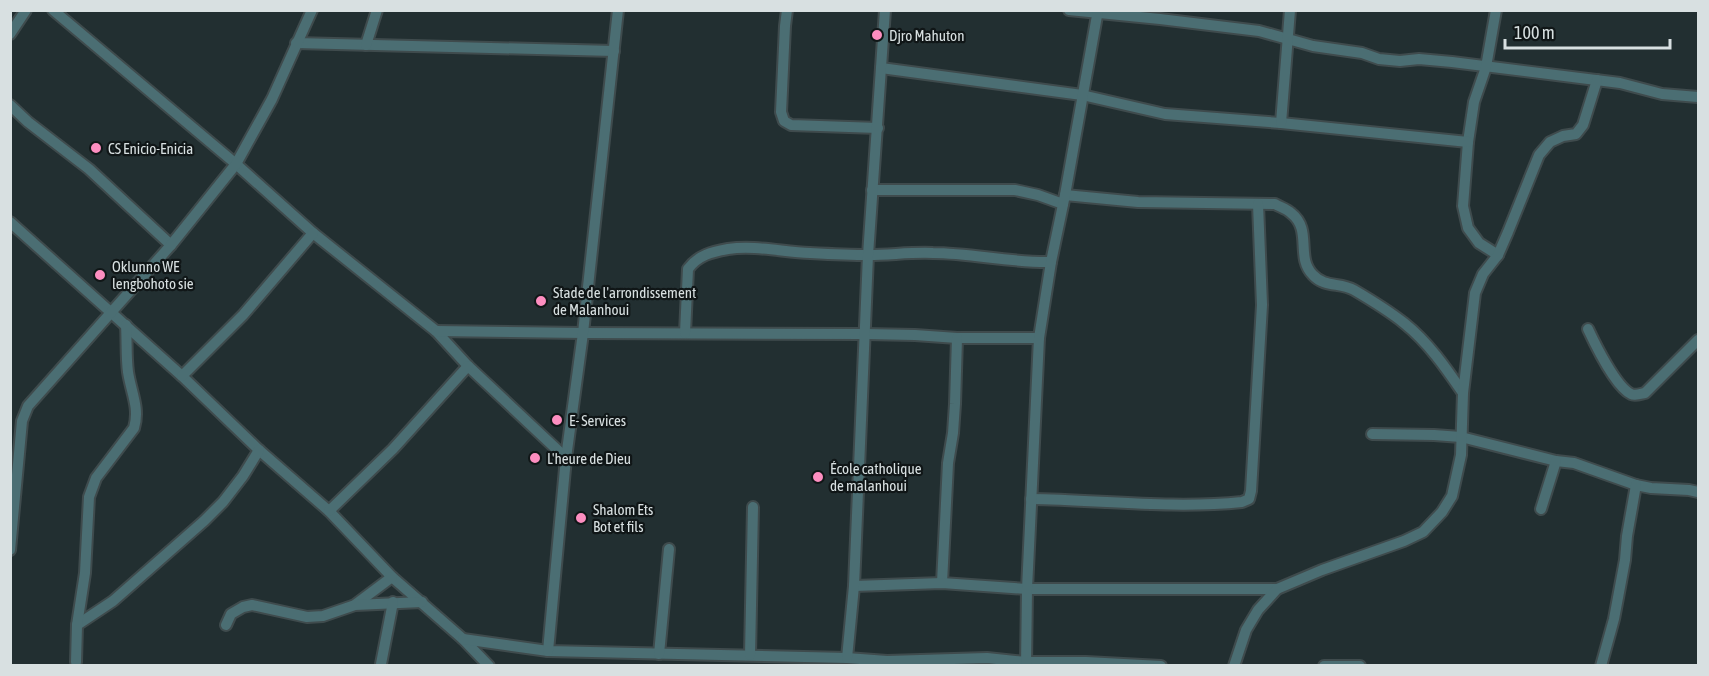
<svg xmlns="http://www.w3.org/2000/svg" width="1709" height="676" font-family="'Asap Condensed',sans-serif">
  <style>
    .lines { fill: none; stroke-linecap: round; stroke-linejoin: round }
    .street-casing { stroke: #3f4b4d; stroke-width: 14 }
    .street { stroke: #4b6e73; stroke-width: 10 }
    .poi-dot { fill: #fd8ec0; stroke: #101617; stroke-width: 2 }
    .labels { text-anchor: middle; dominant-baseline: central; stroke-width: 4.5; stroke-linejoin: round; paint-order: stroke }
    .poi-label { font-size: 15px; fill: #d8e0e1; stroke: #101617; text-anchor: start }
  </style>
  <rect width="100%" height="100%" fill="#222f31"/>
  <g class="lines">
    <defs>
      <g id="street">
        <path d="M53,10L236,164L313,233L436,331L468,366L566,458"/>
        <path d="M787,10L785,26L781,112L784,121L791,125L878,128"/>
        <path d="M1069,10L1160,19L1259,31L1313,46L1362,53L1379,59L1400,61L1419,59L1452,62L1620,83L1662,94L1698,97"/>
        <path d="M1496,10L1486,67L1474,102L1468,142L1463,206L1468,228L1479,243L1498,255"/>
        <path d="M10,34L26,10"/>
        <path d="M296,43L614,51"/>
        <path d="M366,45L377,10"/>
        <path d="M881,68L1082,95L1165,114L1281,123L1468,142"/>
        <path d="M10,105L28,122L89,169L171,245"/>
        <path d="M1281,123L1290,10"/>
        <path d="M872,190H1015L1038,195L1063,204"/>
        <path d="M1065,195L1138,202L1275,204C1280,207 1287,209 1291,213C1313,230 1295,257 1313,275C1325,288 1340,282 1354,290C1371,300 1389,311 1404,323C1428,342 1446,368 1463,393"/>
        <path d="M10,222L182,376L259,450L329,511L392,577L463,639L489,666"/>
        <path d="M1588,329C1595,344 1616,387 1631,394C1635,396 1640,394 1645,393L1698,340"/>
        <path d="M436,331L583,333L866,334L915,335L957,338H1039"/>
        <path d="M685,333L688,269C698,255 712,252 728,249C755,245 783,252 810,253C829,254 849,255 869,255C890,255 911,252 933,253C972,253 1011,263 1051,262"/>
        <path d="M182,376L243,315L313,233"/>
        <path d="M1372,434L1434,435L1461,437L1556,461L1574,463L1636,485L1651,488L1689,490L1698,492"/>
        <path d="M1031,499C1101,500 1172,509 1242,502L1249,499L1251,491L1262,305L1258,204"/>
        <path d="M1541,509L1556,461"/>
        <path d="M329,511L393,449L468,366"/>
        <path d="M10,550L22,421L28,406L171,245L236,164L272,99L312,10"/>
        <path d="M942,583L948,463L953,433L955,404L957,338"/>
        <path d="M854,586L942,583L1027,589H1277"/>
        <path d="M356,604L392,577"/>
        <path d="M77,625L113,601L204,521L223,502L243,476L259,450"/>
        <path d="M226,625L231,614L243,607L252,605L307,617L323,616L355,605L422,602"/>
        <path d="M463,639L548,651L847,658L887,661L987,658L1026,662H1086L1161,666"/>
        <path d="M548,651L566,458L583,333L618,10"/>
        <path d="M659,654L669,549"/>
        <path d="M750,655L753,507"/>
        <path d="M847,658L854,586L868,255L885,10"/>
        <path d="M76,662L77,625L85,573L89,497L96,478L134,428C140,408 131,392 128,372C126,357 127,341 126,325"/>
        <path d="M381,664L393,602"/>
        <path d="M1026,666L1027,589L1039,338L1051,262L1065,195L1098,10"/>
        <path d="M1234,666L1246,630L1258,610L1277,589L1322,570L1404,541L1423,532L1442,512L1452,496L1461,455L1463,393L1475,293L1483,274L1498,255L1508,232L1539,155L1550,142L1563,136L1576,134L1583,125L1597,80"/>
        <path d="M1324,666H1360"/>
        <path d="M1601,666L1614,619L1625,560L1627,536L1636,485"/>
      </g>
    </defs>
    <use href="#street" class="street-casing"/>
    <use href="#street" class="street"/>
  </g>
  <g class="poi-dot">
    <circle cx="877" cy="35" r="6"/>
    <circle cx="96" cy="148" r="6"/>
    <circle cx="100" cy="275" r="6"/>
    <circle cx="541" cy="301" r="6"/>
    <circle cx="557" cy="420" r="6"/>
    <circle cx="535" cy="458" r="6"/>
    <circle cx="818" cy="477" r="6"/>
    <circle cx="581" cy="518" r="6"/>
  </g>
  <g class="labels">
    <g class="poi-label">
      <text x="889" y="35">Djro Mahuton</text>
      <text x="108" y="148">CS Enicio-Enicia</text>
      <text x="112" y="266">Oklunno WE<tspan x="112" dy="17">lengbohoto sie</tspan></text>
      <text x="553" y="292">Stade de l'arrondissement<tspan x="553" dy="17">de Malanhoui</tspan></text>
      <text x="569" y="420">E- Services</text>
      <text x="547" y="458">L'heure de Dieu</text>
      <text x="830" y="468">École catholique<tspan x="830" dy="17">de malanhoui</tspan></text>
      <text x="593" y="509">Shalom Ets<tspan x="593" dy="17">Bot et fils</tspan></text>
    </g>
  </g>
  <rect width="1709" height="676" fill="none" stroke="#d8e0e1" stroke-width="24"/>
  <path d="M1505 39v9h165v-9" fill="none" stroke="#d8e0e1" stroke-width="3"/>
  <text x="1514" y="39" font-size="18" fill="#d8e0e1" stroke="#101617" stroke-width="4.5" paint-order="stroke">100 m</text>
</svg>
